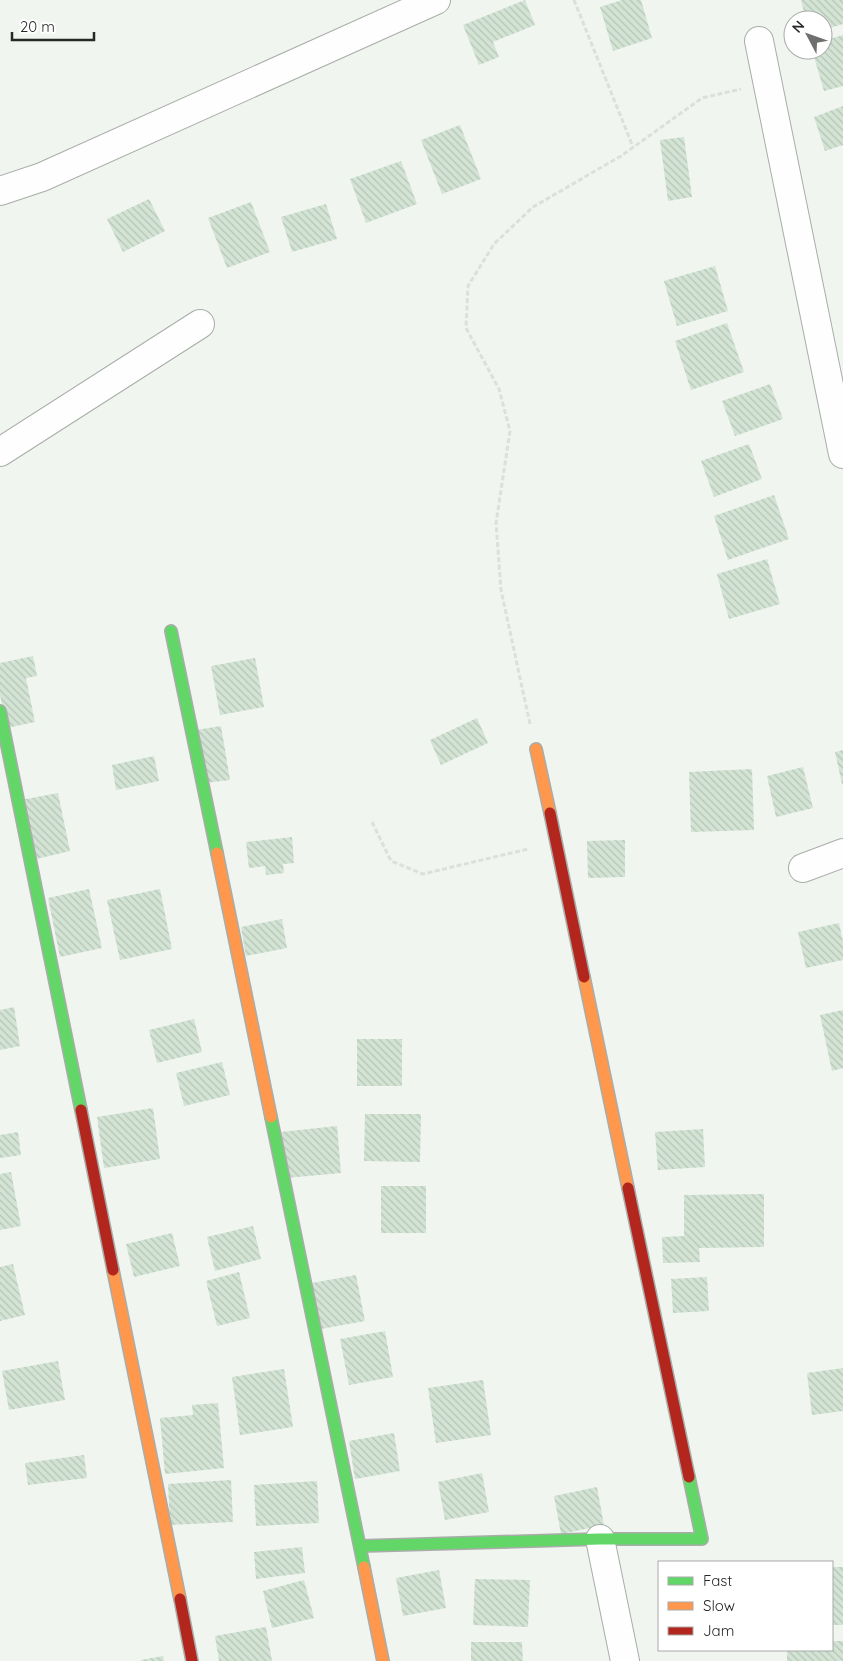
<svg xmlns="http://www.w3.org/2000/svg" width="843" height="1661" font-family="Quicksand,sans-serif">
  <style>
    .building { fill: url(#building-back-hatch) }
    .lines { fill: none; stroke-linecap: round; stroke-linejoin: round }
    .street-casing { stroke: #a9ada9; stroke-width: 30 }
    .fast-casing { stroke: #a9ada9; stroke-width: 14 }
    .slow-casing { stroke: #a9ada9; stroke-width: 14 }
    .jam-casing { stroke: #a9ada9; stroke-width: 14 }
    .path { stroke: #dddfdd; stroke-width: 3; stroke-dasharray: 5 2.5; stroke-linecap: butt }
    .street { stroke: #fdfefd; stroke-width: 28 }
    .fast { stroke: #63d668; stroke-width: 11 }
    .slow { stroke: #ff974d; stroke-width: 11 }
    .jam { stroke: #b3261e; stroke-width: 11 }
  </style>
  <defs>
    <pattern id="building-back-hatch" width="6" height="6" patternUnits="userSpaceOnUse" patternTransform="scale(1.25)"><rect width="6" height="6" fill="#d3e4d4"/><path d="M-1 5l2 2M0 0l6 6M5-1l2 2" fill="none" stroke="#b5c4b6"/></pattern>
  </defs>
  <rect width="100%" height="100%" fill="#f0f5f0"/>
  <g class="building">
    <path d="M525,0L535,25L493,42L499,57L479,65L463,25Z"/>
    <path d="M622,0H641L652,38L613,51L600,7Z"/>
    <path d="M801,0H843V24L823,30V20H806Z"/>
    <path d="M843,35V86L824,91L812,50H823V41Z"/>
    <path d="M843,106V145L825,151L814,117Z"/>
    <path d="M460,125L481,179L442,194L421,140Z"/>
    <path d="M684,137L692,197L668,201L660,140Z"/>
    <path d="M401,161L417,204L366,223L350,179Z"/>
    <path d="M149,199L165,231L123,252L107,219Z"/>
    <path d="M251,202L270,252L227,268L208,218Z"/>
    <path d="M326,204L337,239L292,252L281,217Z"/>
    <path d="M715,266L728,311L677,326L664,281Z"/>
    <path d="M727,323L744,372L691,390L675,341Z"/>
    <path d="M770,384L783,419L735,436L722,401Z"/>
    <path d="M749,444L762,479L714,497L701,461Z"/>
    <path d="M774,495L789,539L728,560L714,516Z"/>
    <path d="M767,559L780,604L729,619L717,574Z"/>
    <path d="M33,656L37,676L26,678L35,722L7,728L0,695V663Z"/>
    <path d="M255,658L264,707L220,715L211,666Z"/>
    <path d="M477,718L488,743L441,765L430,740Z"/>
    <path d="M221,726L230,780L205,783L196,730Z"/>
    <path d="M843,750V784H842L835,752Z"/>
    <path d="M154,756L159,781L116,790L112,765Z"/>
    <path d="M803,767L813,808L776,817L767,776Z"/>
    <path d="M752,769L754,830L691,832L689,772Z"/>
    <path d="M58,793L70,851L28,861L16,801Z"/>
    <path d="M292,837L294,863L283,864L284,873L266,875L265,866L249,868L246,842Z"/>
    <path d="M625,840V877L588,878L587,841Z"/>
    <path d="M89,889L102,948L60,957L48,898Z"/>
    <path d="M160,889L172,949L120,960L107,900Z"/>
    <path d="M282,919L287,948L246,956L241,927Z"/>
    <path d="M839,923L843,942V960L806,968L798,932Z"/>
    <path d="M14,1007L20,1046L0,1050V1010Z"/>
    <path d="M843,1010V1068L832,1071L820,1015Z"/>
    <path d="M194,1019L202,1052L157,1063L149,1030Z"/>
    <rect x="357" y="1039" width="45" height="47"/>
    <path d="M222,1062L230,1095L184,1106L176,1073Z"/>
    <path d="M153,1108L160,1159L104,1168L97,1117Z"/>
    <path d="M365,1114H421L420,1162L364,1161Z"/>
    <path d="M337,1126L341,1173L286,1178L281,1132Z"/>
    <path d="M703,1129L705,1167L658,1170L655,1132Z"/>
    <path d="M18,1132L21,1155L0,1158V1135Z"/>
    <path d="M11,1172L21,1226L0,1230V1174Z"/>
    <rect x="381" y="1186" width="45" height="47"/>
    <path d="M764,1194V1247L699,1248L700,1262L663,1263L662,1237L684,1236V1195Z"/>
    <path d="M253,1226L261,1259L215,1271L207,1237Z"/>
    <path d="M172,1233L180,1266L134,1277L126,1244Z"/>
    <path d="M13,1264L25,1315L0,1321V1267Z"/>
    <path d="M239,1272L250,1318L217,1326L206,1281Z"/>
    <path d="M356,1275L365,1321L321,1329L312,1283Z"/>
    <path d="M707,1277L709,1311L673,1313L671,1279Z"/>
    <path d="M385,1331L393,1377L349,1385L340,1339Z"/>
    <path d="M58,1361L65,1400L9,1410L2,1371Z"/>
    <path d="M843,1368V1411L812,1415L807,1373Z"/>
    <path d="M284,1369L293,1427L240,1435L232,1377Z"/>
    <path d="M483,1380L491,1435L436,1443L428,1388Z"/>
    <path d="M218,1403L224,1468L165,1474L160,1418L193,1415L192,1405Z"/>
    <path d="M394,1433L400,1471L355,1479L349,1441Z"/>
    <path d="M84,1455L87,1478L28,1485L25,1463Z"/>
    <path d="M482,1473L489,1512L445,1520L438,1482Z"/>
    <path d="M231,1480L233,1522L170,1525L168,1484Z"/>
    <path d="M317,1481L319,1523L256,1526L254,1485Z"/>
    <path d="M597,1487L604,1525L561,1534L554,1496Z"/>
    <path d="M302,1547L305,1573L256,1579L254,1552Z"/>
    <rect x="832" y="1567" width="11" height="58"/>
    <path d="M439,1570L446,1608L403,1616L396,1578Z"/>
    <path d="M475,1579L530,1580L528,1627L473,1625Z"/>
    <path d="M304,1580L314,1618L272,1628L263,1591Z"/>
    <path d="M266,1627L272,1661H219L215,1636Z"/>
    <path d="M832,1641H843V1661H787V1650H832Z"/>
    <path d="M471,1642H522L523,1661H471Z"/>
    <path d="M163,1656L164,1661H141V1660Z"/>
  </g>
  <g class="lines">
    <defs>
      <g id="street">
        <path d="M759,41L843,454"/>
        <path d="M0,191L42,177L436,0"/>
        <path d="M0,452L200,324"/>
        <path d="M803,868L843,853"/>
        <path d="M600,1539L625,1661"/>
      </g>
      <g id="fast">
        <path d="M171,631L217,853"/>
        <path d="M0,711L81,1110"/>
        <path d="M271,1117L364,1567"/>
        <path d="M360,1546L600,1539H702L689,1477"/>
      </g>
      <g id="slow">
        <path d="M536,749L550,813"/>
        <path d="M217,853L271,1117"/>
        <path d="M584,977L628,1188"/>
        <path d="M113,1270L180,1599"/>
        <path d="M364,1567L383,1661"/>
      </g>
      <g id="jam">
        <path d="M550,813L584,977"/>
        <path d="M81,1110L113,1270"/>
        <path d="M628,1188L689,1477"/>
        <path d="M180,1599L192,1661"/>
      </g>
    </defs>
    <use href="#street" class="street-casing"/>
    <use href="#fast" class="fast-casing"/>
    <use href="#slow" class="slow-casing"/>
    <use href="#jam" class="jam-casing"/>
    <g class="path">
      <path d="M574,0L633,147"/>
      <path d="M530,724L501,590L496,523L510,431L499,389L466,328L468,286L494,244L533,207L621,156L702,98L741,89"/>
      <path d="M372,822L391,861L423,874L528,849"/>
    </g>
    <use href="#street" class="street"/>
    <use href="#fast" class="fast"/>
    <use href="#slow" class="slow"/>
    <use href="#jam" class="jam"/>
  </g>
  <rect x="658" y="1561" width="175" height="90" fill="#ffffff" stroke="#a8a9a8"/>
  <rect x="668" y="1577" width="25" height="8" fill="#63d668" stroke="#a8a9a8"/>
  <text x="703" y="1586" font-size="15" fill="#262926">Fast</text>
  <rect x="668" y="1602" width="25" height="8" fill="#ff974d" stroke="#a8a9a8"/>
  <text x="703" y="1611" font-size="15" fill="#262926">Slow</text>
  <rect x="668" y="1627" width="25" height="8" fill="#b3261e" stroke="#a8a9a8"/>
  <text x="703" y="1636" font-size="15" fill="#262926">Jam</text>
  <g transform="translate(808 35) rotate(311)"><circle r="24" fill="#ffffff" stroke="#a8a9a8"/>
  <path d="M0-4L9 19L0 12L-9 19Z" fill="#6d706d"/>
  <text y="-8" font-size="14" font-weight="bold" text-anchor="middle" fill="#262926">N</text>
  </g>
  <path d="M12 32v8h82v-8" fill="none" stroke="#262926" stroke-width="2.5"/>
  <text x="20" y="32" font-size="15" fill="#262926" stroke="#ffffff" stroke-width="4" paint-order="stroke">20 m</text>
</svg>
